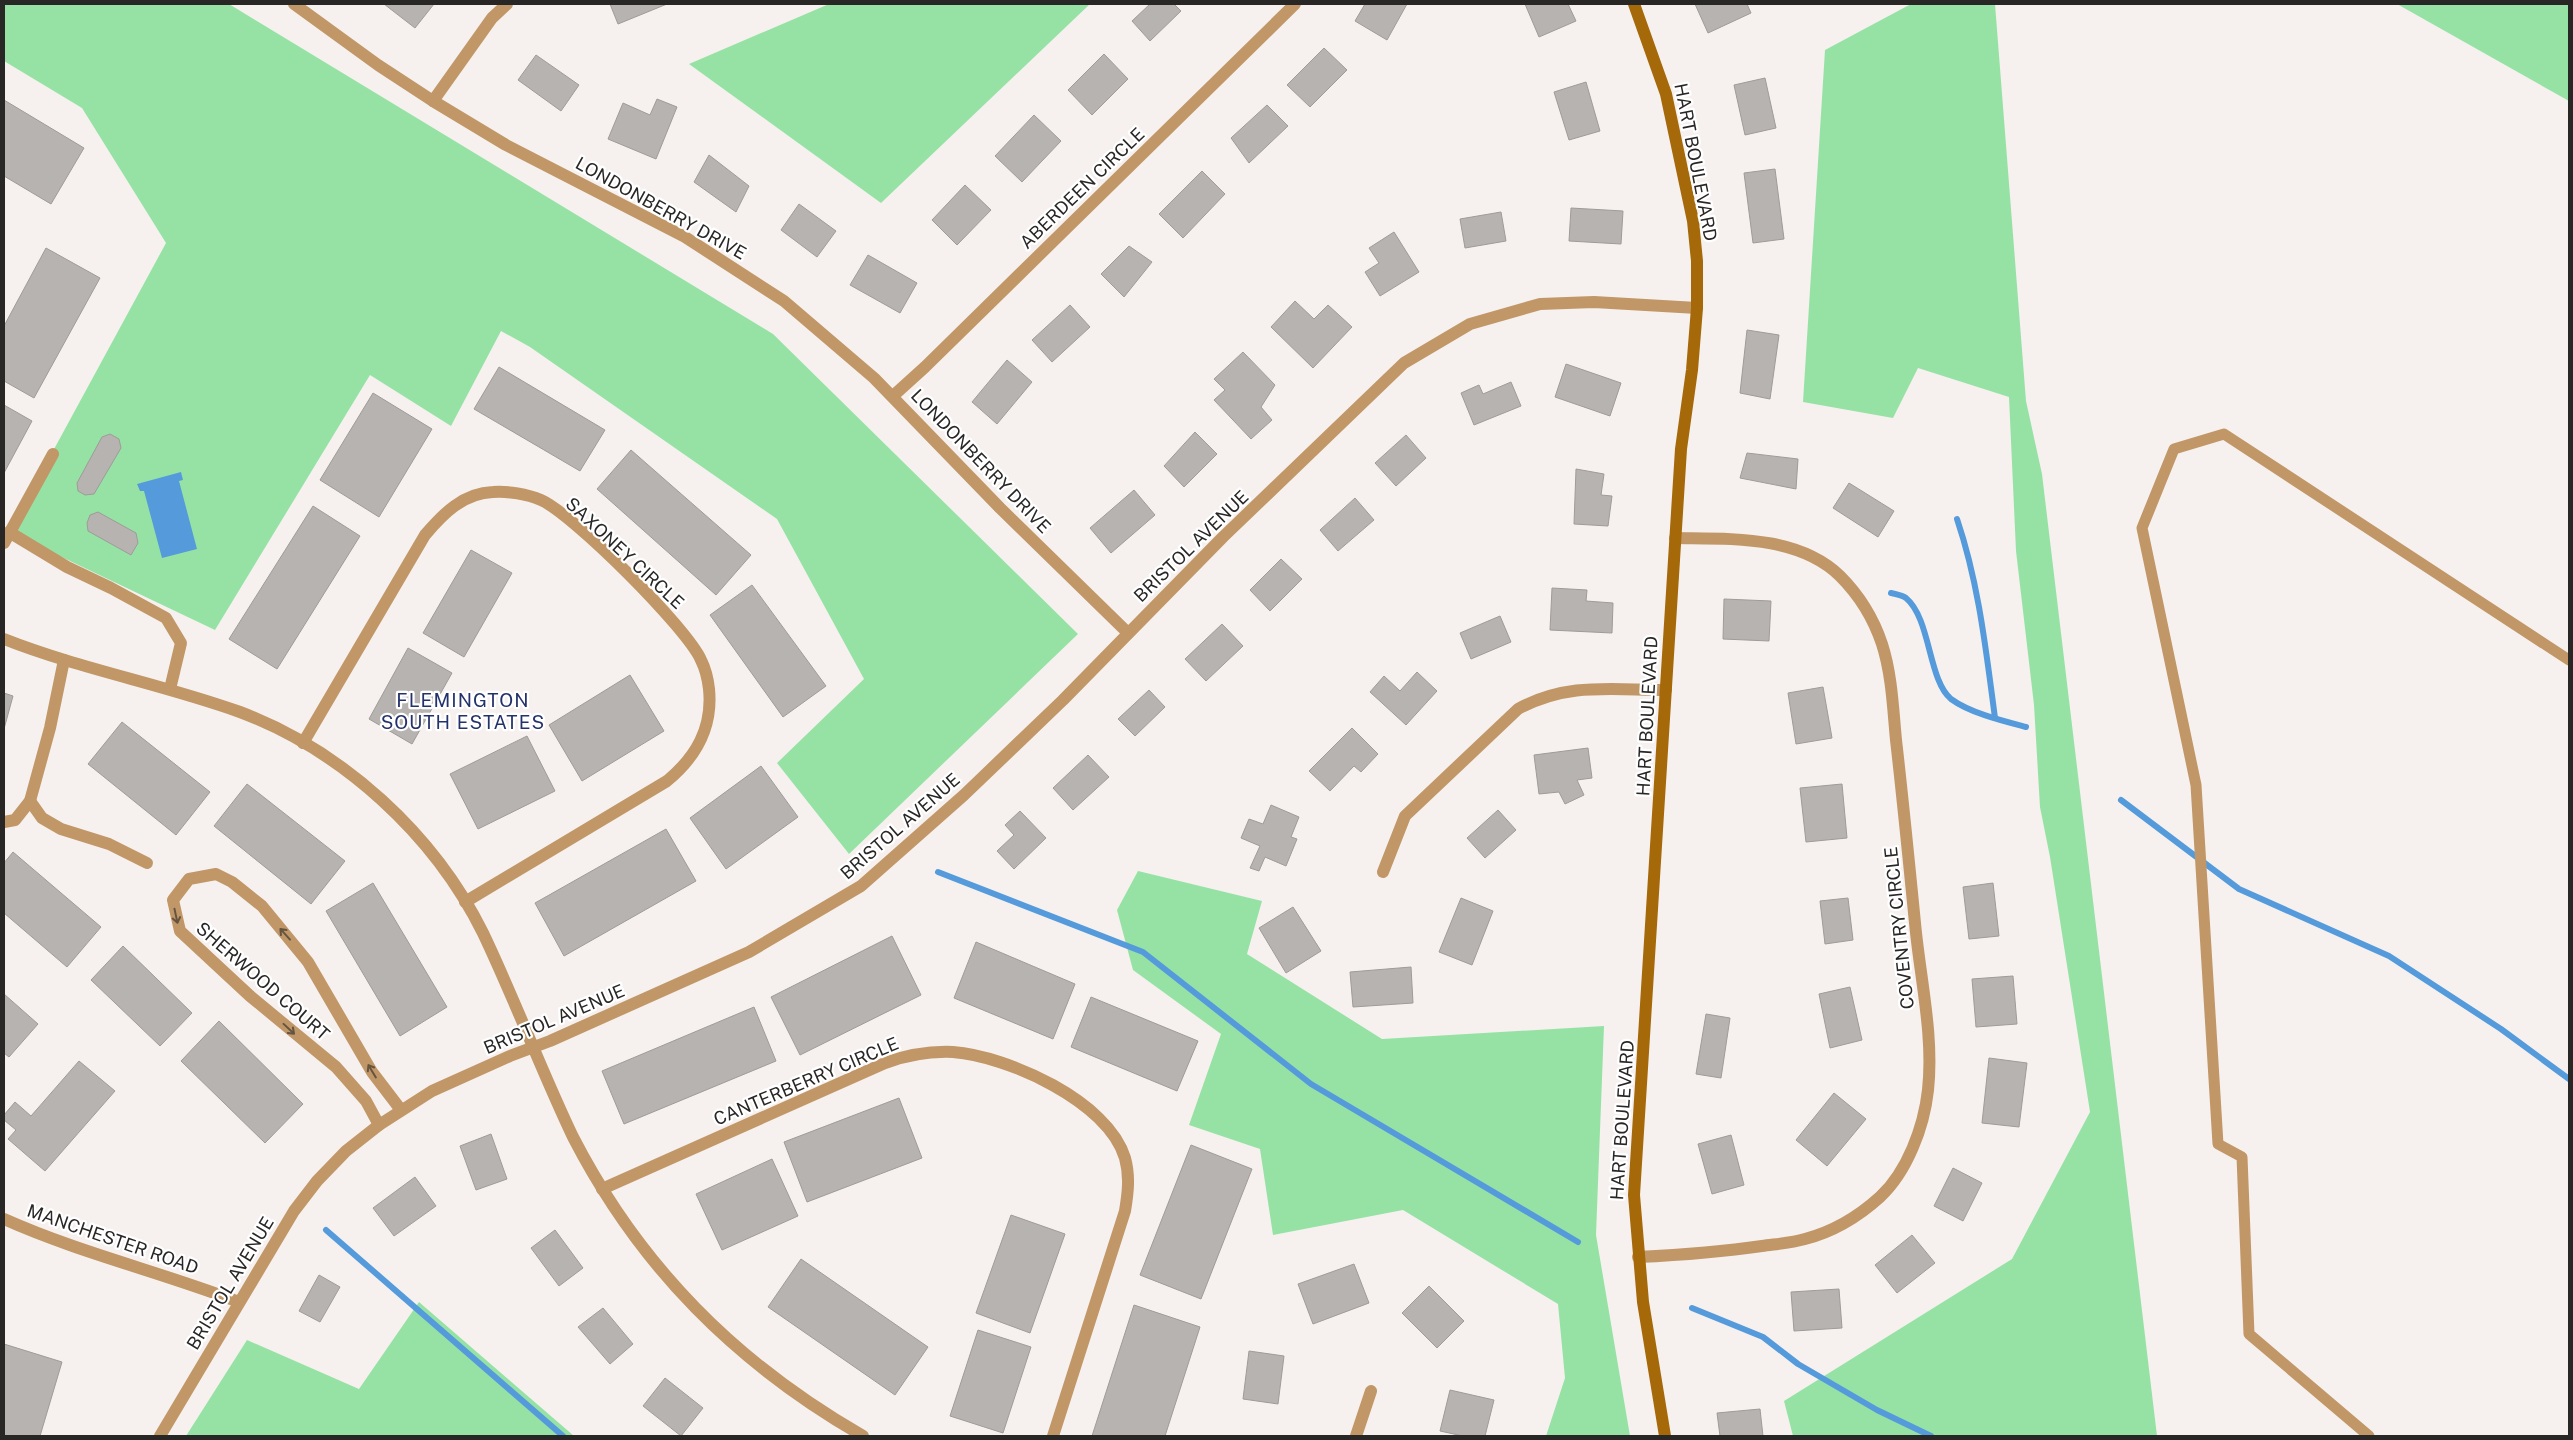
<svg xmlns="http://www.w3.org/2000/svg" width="2573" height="1440" font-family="'Public Sans',sans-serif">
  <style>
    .green { fill: #96e2a5 }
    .water { fill: #559bdb }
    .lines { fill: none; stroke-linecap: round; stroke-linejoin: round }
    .stream { stroke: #559bdb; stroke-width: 6 }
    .building { fill: #b7b3b1; stroke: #9f9b99 }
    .lane { stroke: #c19768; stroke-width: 11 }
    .street { stroke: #c19768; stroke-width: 12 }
    .secondary { stroke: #a66909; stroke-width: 12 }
    .oneway { stroke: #655440 }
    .labels { text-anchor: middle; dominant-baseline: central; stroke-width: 4.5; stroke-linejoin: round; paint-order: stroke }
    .street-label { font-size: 18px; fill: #282726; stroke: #fff }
    .neighbourhood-label { font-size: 19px; letter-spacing: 1px; fill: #24326b; stroke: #fff }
  </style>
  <rect width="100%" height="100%" fill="#f6f1ef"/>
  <g class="green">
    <path d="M4,4H229L773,334L1078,634L849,854L777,763L864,679L777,519L530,347L501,331L451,426L370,375L215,630L9,532L166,243L82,108L4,61Z"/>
    <path d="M829,4H1090L881,203L689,64Z"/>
    <path d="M1911,4H1995L2026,401L2042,474L2157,1436H1793L1784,1401L2012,1259L2090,1112L2050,857L2040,807L2034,705L2016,551L2009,397L1918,368L1893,418L1803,402L1825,50Z"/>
    <path d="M2397,4H2569V101Z"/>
    <path d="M1138,871L1262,901L1247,954L1382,1039L1604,1026L1596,1235L1630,1436H1546L1565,1378L1558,1304L1403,1210L1273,1235L1260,1149L1189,1125L1221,1034L1133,970L1117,910Z"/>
    <path d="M419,1302L574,1436H186L247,1340L359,1389Z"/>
  </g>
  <path class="water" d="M181,472L183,480L179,481L197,549L162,558L144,491H140L137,484Z"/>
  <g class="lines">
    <g class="stream">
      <path d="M1957,519C1979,584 1986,651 1995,718"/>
      <path d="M1891,593C1896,594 1902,595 1906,598C1931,619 1928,680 1951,699C1970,713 2003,721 2026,727"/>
      <path d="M2121,800L2239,889L2389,956L2501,1029L2569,1079"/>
      <path d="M938,872L1143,952L1311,1084L1578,1242"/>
      <path d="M326,1230L563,1436"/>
      <path d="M1692,1308L1763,1337L1798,1364L1877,1410L1931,1436"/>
    </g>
  </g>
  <g class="building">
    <path d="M384,4H434L415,28Z"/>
    <path d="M610,4H667L618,24Z"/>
    <path d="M1150,4H1174L1181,11L1150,41L1132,21Z"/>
    <path d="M1365,4H1407L1387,40L1355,21Z"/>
    <path d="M1525,4H1568L1576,21L1539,37Z"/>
    <path d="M1695,4H1747L1751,13L1708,33Z"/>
    <path d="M1324,48L1347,70L1310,107L1287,85Z"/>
    <path d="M1104,54L1128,79L1092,115L1068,90Z"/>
    <path d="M536,55L579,85L561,111L518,80Z"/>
    <path d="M1765,78L1776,128L1745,135L1734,85Z"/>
    <path d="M1586,82L1600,131L1569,140L1554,92Z"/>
    <path d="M657,99L677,107L656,159L608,139L623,103L650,115Z"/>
    <path d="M4,100L84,148L51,204L4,176Z"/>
    <path d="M1267,105L1288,126L1249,163L1231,138Z"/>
    <path d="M1034,115L1061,141L1022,182L995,156Z"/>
    <path d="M709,155L749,186L736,212L694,182Z"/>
    <path d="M1775,169L1784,239L1753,243L1744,173Z"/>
    <path d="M1202,171L1225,194L1183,238L1159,214Z"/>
    <path d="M965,185L991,210L957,245L932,220Z"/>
    <path d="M799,204L836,231L817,257L781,230Z"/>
    <path d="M1571,208L1623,211L1621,244L1569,241Z"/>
    <path d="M1501,212L1506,241L1465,248L1460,219Z"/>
    <path d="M1394,232L1419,272L1380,296L1365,272L1379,263L1369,248Z"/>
    <path d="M1129,246L1152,262L1124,297L1101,274Z"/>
    <path d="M46,248L100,278L34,398L4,381V326Z"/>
    <path d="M868,255L917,283L900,313L850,285Z"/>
    <path d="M1295,301L1314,319L1328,305L1352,327L1313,368L1271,327Z"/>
    <path d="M1070,305L1090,327L1052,362L1032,340Z"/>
    <path d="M1747,330L1779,335L1770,399L1740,393Z"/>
    <path d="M1243,352L1275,385L1261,407L1272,420L1251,439L1214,400L1225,390L1214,379Z"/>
    <path d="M1007,360L1032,382L997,424L972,402Z"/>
    <path d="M1566,364L1621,383L1610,416L1555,397Z"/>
    <path d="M499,367L605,430L580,471L474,409Z"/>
    <path d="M1511,382L1521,406L1474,425L1461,393L1479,385L1483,394Z"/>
    <path d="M373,393L432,429L379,517L320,480Z"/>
    <path d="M4,405L32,421L4,473Z"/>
    <path d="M1195,432L1217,454L1184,487L1164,466Z"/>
    <path d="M110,434L119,439L121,448L94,494L85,495L78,491L77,483L102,437Z"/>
    <path d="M1406,435L1426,458L1396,486L1375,463Z"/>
    <path d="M631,450L751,555L716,595L597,489Z"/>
    <path d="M1747,453L1798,459L1796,489L1740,478Z"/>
    <path d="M1576,469L1604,474L1601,495L1612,496L1608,526L1574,524Z"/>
    <path d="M1849,483L1894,511L1878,537L1833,508Z"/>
    <path d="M1134,490L1155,515L1111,553L1090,528Z"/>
    <path d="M1355,498L1374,520L1338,551L1320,530Z"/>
    <path d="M313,506L360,536L277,669L229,639Z"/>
    <path d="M98,512L136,533L138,543L131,555L88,531L87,523L90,515Z"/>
    <path d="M471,550L512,573L464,657L423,633Z"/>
    <path d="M1281,559L1302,579L1270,611L1250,590Z"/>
    <path d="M752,585L826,686L783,717L710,615Z"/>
    <path d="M1552,588L1587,590L1586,601L1613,603L1612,633L1550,630Z"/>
    <path d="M1724,599L1771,601L1769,641L1723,639Z"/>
    <path d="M1500,616L1511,642L1471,659L1460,633Z"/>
    <path d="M1222,624L1243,646L1206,681L1185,659Z"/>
    <path d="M408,648L452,673L412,744L369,719Z"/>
    <path d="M1417,672L1437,691L1406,725L1370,692L1384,676L1400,691Z"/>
    <path d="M630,675L664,731L582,781L549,725Z"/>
    <path d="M1823,687L1832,738L1796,744L1788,693Z"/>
    <path d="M1149,690L1165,707L1135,736L1118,719Z"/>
    <path d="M4,693L13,696L4,729Z"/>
    <path d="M122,722L210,792L176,835L88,764Z"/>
    <path d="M1352,728L1378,754L1361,772L1354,766L1330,791L1309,771Z"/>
    <path d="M527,736L555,791L478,829L450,774Z"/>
    <path d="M1588,748L1592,778L1577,780L1584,795L1565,804L1559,792L1539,794L1534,755Z"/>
    <path d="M1088,755L1109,777L1073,810L1053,788Z"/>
    <path d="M761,766L798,817L726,869L690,818Z"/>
    <path d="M247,784L345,861L311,904L214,826Z"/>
    <path d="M1842,784L1847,838L1806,842L1800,788Z"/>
    <path d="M1271,805L1299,817L1291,837L1297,839L1286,866L1265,857L1259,871L1250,868L1260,846L1241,838L1249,819L1263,824Z"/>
    <path d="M1498,810L1516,830L1485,858L1467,838Z"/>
    <path d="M1020,811L1046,838L1014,869L997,851L1014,835L1005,825Z"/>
    <path d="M666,829L696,881L564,956L535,903Z"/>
    <path d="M13,852L101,927L67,967L4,913V863Z"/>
    <path d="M373,883L447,1007L400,1036L326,911Z"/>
    <path d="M1993,883L1999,936L1969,939L1963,887Z"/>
    <path d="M1461,898L1493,911L1472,965L1439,952Z"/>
    <path d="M1848,898L1853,940L1825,944L1820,901Z"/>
    <path d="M1293,907L1321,951L1286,973L1259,928Z"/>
    <path d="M892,936L921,995L800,1055L771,997Z"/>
    <path d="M976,942L1075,984L1053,1039L954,998Z"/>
    <path d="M123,946L192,1013L160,1046L91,980Z"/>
    <path d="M1411,967L1413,1003L1353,1007L1350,972Z"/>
    <path d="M2013,976L2017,1024L1976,1027L1972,979Z"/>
    <path d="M1850,987L1862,1040L1830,1048L1819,994Z"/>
    <path d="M4,994L38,1024L9,1057L4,1053Z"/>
    <path d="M1091,997L1198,1041L1177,1091L1071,1047Z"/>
    <path d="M754,1007L776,1061L624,1124L602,1071Z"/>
    <path d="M1706,1014L1730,1018L1721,1078L1696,1074Z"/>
    <path d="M219,1021L303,1104L265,1143L181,1061Z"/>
    <path d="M1989,1058L2027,1063L2019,1127L1982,1123Z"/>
    <path d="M79,1061L115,1091L45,1171L8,1139L16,1130L4,1120V1115L15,1102L31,1116Z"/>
    <path d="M1834,1093L1866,1119L1827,1166L1796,1140Z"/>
    <path d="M899,1098L922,1158L807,1202L784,1142Z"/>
    <path d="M491,1134L507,1179L476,1190L460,1146Z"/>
    <path d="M1731,1135L1744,1185L1712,1194L1698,1144Z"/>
    <path d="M1191,1145L1252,1169L1201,1299L1140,1275Z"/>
    <path d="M772,1159L798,1216L722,1250L696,1194Z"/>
    <path d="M1953,1168L1982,1183L1963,1221L1934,1206Z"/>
    <path d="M415,1177L436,1206L394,1236L373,1208Z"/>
    <path d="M1011,1215L1065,1234L1030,1333L976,1313Z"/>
    <path d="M555,1230L583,1268L559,1286L531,1248Z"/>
    <path d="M1912,1235L1935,1263L1897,1293L1875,1265Z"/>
    <path d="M801,1259L928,1347L895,1395L768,1307Z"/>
    <path d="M1354,1264L1369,1303L1313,1324L1298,1284Z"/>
    <path d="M319,1275L340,1287L320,1322L299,1311Z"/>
    <path d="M1429,1286L1464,1321L1437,1348L1402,1313Z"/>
    <path d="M1839,1289L1842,1328L1794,1331L1791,1292Z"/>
    <path d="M1134,1305L1200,1327L1165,1436H1092Z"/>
    <path d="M603,1308L633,1344L610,1364L578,1327Z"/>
    <path d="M978,1330L1031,1347L1003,1433L950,1416Z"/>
    <path d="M4,1344L62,1362L40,1436H4Z"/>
    <path d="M1249,1351L1284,1356L1278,1404L1243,1399Z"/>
    <path d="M665,1378L703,1408L681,1436L643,1406Z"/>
    <path d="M1450,1390L1494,1400L1485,1436H1463L1440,1431Z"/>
    <path d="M1760,1409L1763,1436H1720L1717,1413Z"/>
  </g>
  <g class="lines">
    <path class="lane" d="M2369,1436L2249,1334L2242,1157L2218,1144L2196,785L2142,528L2174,449L2224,434L2569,660"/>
    <g class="street">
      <path d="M294,4L378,65L433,101L506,145L685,237L784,301L874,378L1000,508L1128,633"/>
      <path d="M433,101L492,18L507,4"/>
      <path d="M893,396L925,367L1295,4"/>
      <path d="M9,532L67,567L111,588L166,618L181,643L170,689"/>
      <path d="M4,543L53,454"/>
      <path d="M4,639C80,669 162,684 240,712C343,751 434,834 483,933C515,1000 541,1070 573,1137C640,1267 736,1363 863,1436"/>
      <path d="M303,743L425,535C443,514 463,493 493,492C508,491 527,494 541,500C573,514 687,628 701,660C705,668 708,680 709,689C713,728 696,757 667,781L465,902"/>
      <path d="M30,801L42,818L61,829L109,844L147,863"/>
      <path d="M4,822L15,820L30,801L50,728L64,660"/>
      <path d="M1383,872L1405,816L1518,709C1568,682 1611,690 1666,690"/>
      <path d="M379,1125L366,1101L336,1067L250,996L180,931L173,900L189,879L216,874L232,882L262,906L308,962L372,1072L401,1110"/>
      <path d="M602,1189L885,1063C907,1055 929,1051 953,1052C1007,1056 1108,1101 1125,1158C1130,1176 1128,1193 1125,1211L1053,1436"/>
      <path d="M4,1219C80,1253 161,1272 239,1302"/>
      <path d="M1638,1257C1680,1255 1721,1252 1762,1246C1776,1244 1791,1243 1805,1239C1832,1232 1859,1216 1880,1197C1907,1172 1924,1127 1928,1090C1934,1035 1920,978 1915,923C1909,862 1903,801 1896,740C1893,709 1892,675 1882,644C1873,617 1860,596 1840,576C1798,535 1729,539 1675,538"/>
      <path d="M160,1436L294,1211L317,1181L346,1151L379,1125L432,1091L510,1056L550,1041L749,952L861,886L964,795L1063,700L1223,537L1404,363L1470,324L1540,304L1594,302L1697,308"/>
      <path d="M1356,1436L1371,1391"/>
    </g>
    <path class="secondary" d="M1634,4L1666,94L1693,221L1697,261V308L1692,370L1681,449L1634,1195L1643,1302L1665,1436"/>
  </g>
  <defs><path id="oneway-shaft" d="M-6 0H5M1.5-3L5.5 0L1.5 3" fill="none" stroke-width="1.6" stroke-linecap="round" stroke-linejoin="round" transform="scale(1.25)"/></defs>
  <g class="oneway">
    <use href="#oneway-shaft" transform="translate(176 916) rotate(78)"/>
    <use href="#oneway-shaft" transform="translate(285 934) rotate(-132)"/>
    <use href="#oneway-shaft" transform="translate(289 1029) rotate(43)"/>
    <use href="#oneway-shaft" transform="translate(372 1071) rotate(-121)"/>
  </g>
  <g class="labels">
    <g class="street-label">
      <text transform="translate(1696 162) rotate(79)">HART BOULEVARD</text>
      <text transform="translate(1082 188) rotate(-44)">ABERDEEN CIRCLE</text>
      <text transform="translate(661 208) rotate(29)">LONDONBERRY DRIVE</text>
      <text transform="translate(981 461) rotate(46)">LONDONBERRY DRIVE</text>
      <text transform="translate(1191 546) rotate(-44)">BRISTOL AVENUE</text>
      <text transform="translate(625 553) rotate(43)">SAXONEY CIRCLE</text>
      <text transform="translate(1647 716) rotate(-87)">HART BOULEVARD</text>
      <text transform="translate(900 826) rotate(-41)">BRISTOL AVENUE</text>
      <text transform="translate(1899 928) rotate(-96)">COVENTRY CIRCLE</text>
      <text transform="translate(263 981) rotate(41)">SHERWOOD COURT</text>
      <text transform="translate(554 1019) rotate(-23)">BRISTOL AVENUE</text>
      <text transform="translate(806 1081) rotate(-23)">CANTERBERRY CIRCLE</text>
      <text transform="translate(1622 1120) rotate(-86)">HART BOULEVARD</text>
      <text transform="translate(113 1239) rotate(19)">MANCHESTER ROAD</text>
      <text transform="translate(230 1283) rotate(-59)">BRISTOL AVENUE</text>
    </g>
    <g class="neighbourhood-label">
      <text x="463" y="700">FLEMINGTON<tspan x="463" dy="22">SOUTH ESTATES</tspan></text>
    </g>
  </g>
  <rect width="2573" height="1440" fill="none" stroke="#282726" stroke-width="10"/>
</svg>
